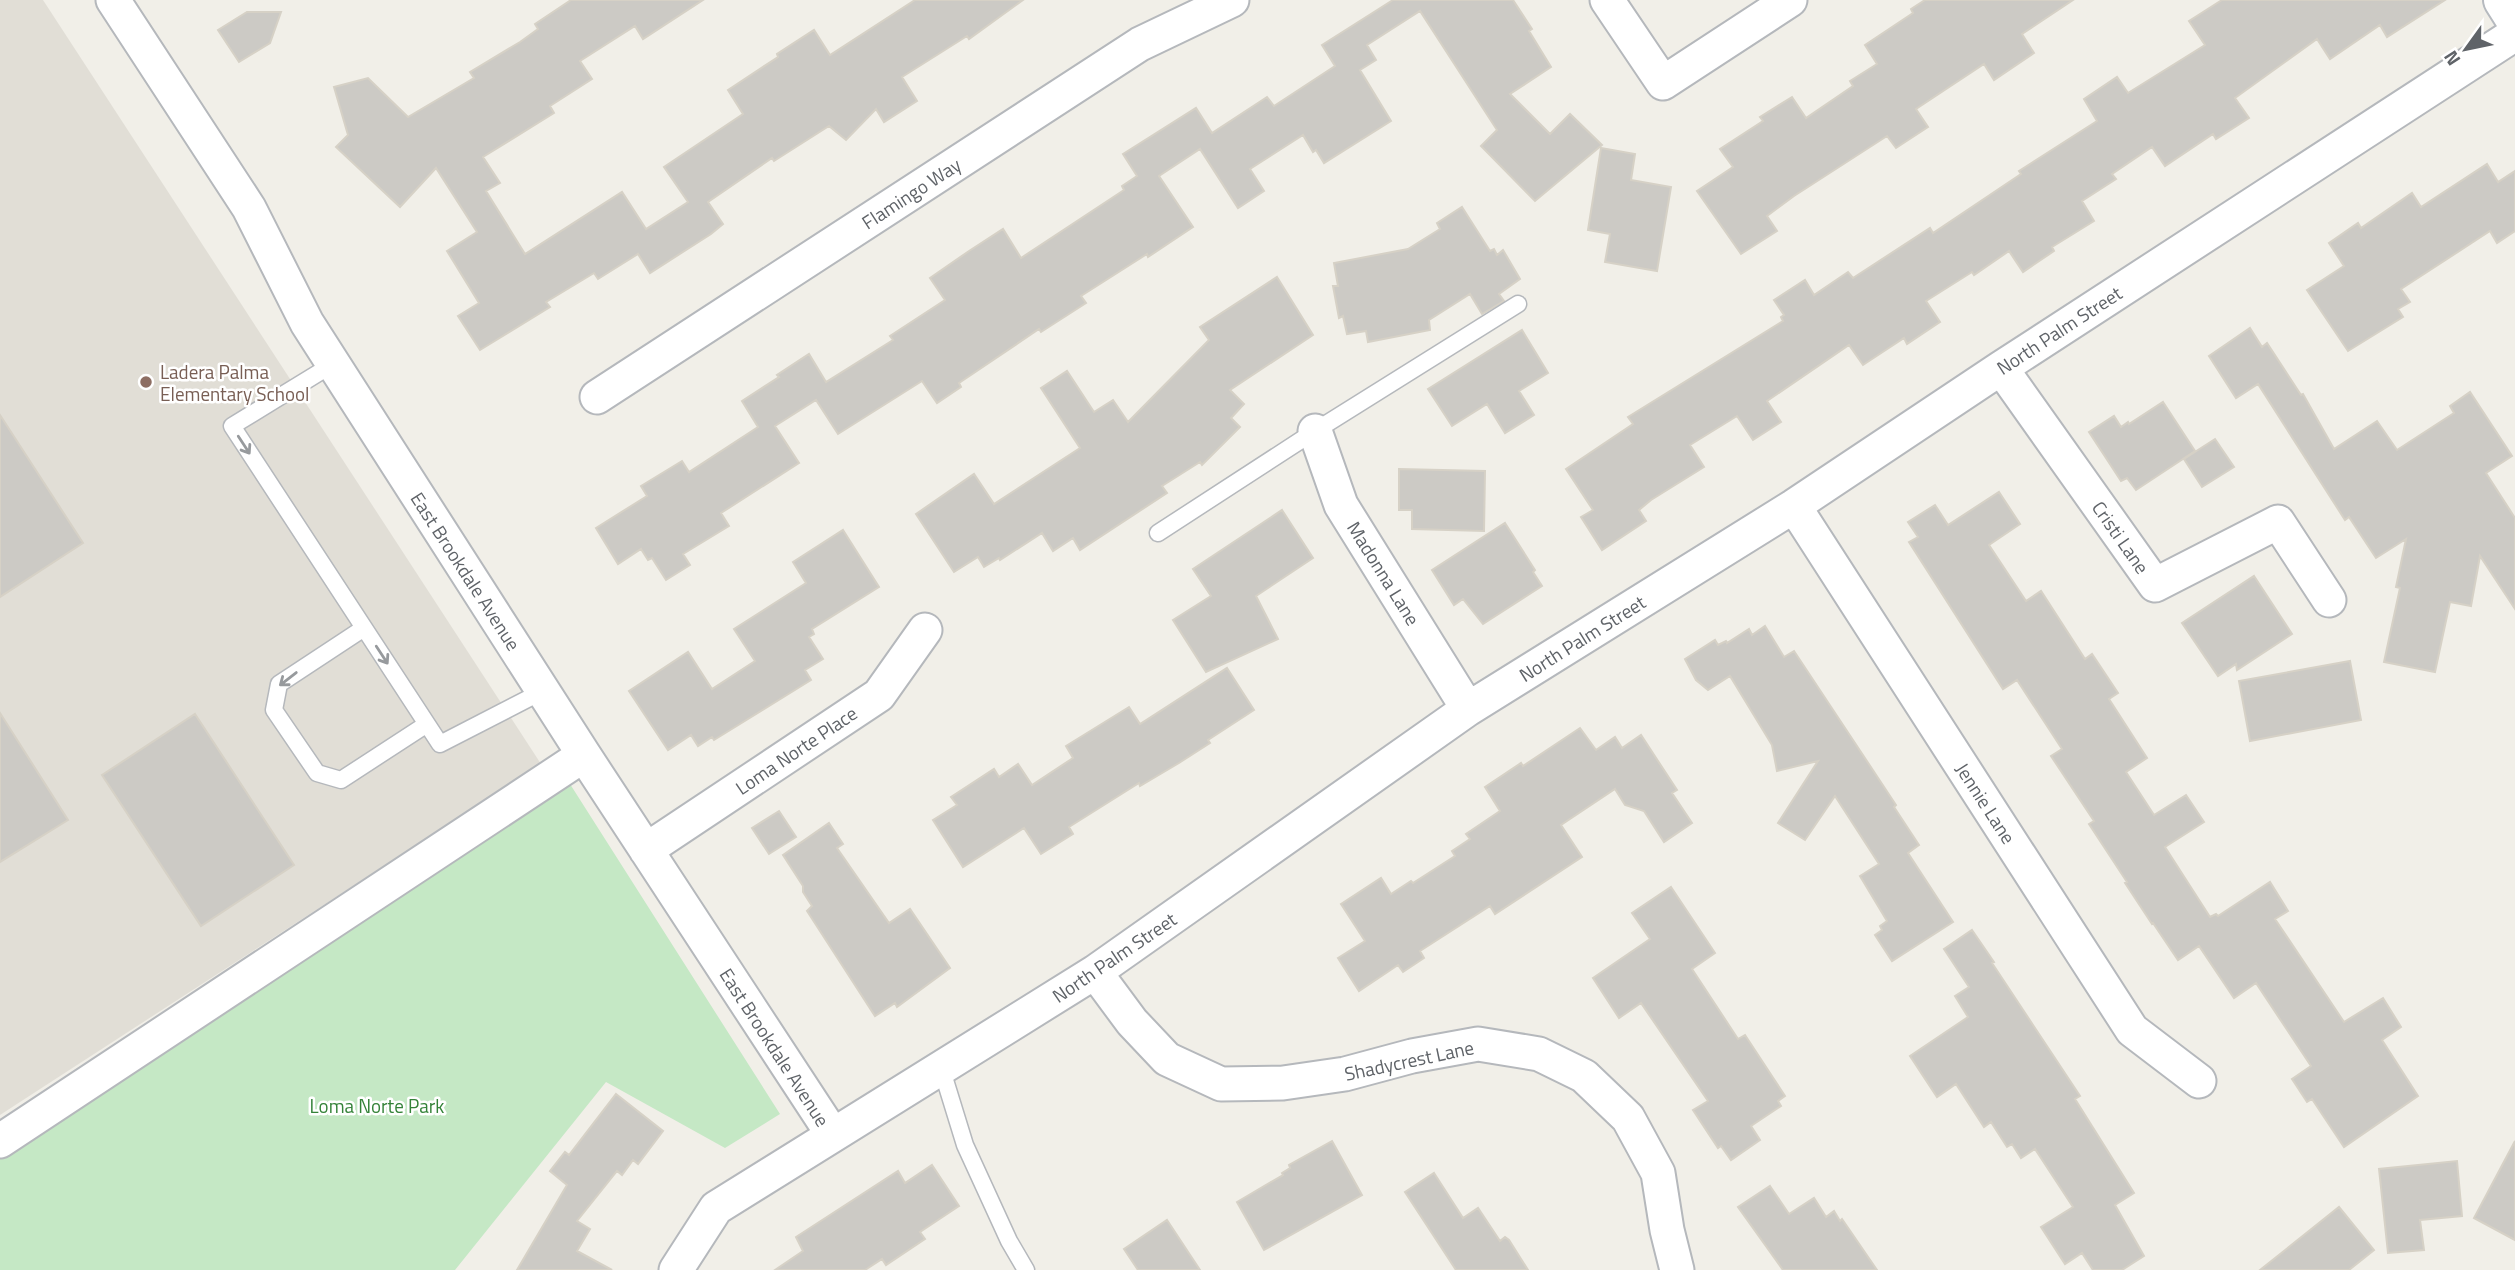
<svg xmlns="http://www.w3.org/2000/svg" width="2515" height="1270" font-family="'Titillium Web',sans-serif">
<rect width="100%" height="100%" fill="#f1efe8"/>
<path fill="#e1ded6" d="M0 0H43L541 764 0 1115Z"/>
<path fill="#c5e8c5" d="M570 784 780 1114 725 1148 606 1082 455 1270H0V1155Z"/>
<path fill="#cccac5" stroke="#d6d1c6" stroke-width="2" d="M571 0H703L643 39 635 26 580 61 592 79 550 106 554 113 483 157 500 183 486 191 525 254 622 192 646 229 688 202 664 167 743 114 728 90 778 57 777 54 814 30 830 55 915 0H1023L969 39 967 36 902 77 917 101 884 122 876 109 846 140 829 126 774 161 772 158 708 202 723 224 711 234 650 273 638 254 598 279 594 273 546 302 550 307 480 350 458 316 479 303 447 251 477 232 436 168 400 207 336 147 348 135 334 87 368 78 408 117 474 78 470 72 520 42 538 29 535 24Z
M1393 0H1513L1532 29 1529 31 1551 67 1510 94 1550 134 1570 114 1602 145 1535 201 1481 146 1497 130 1420 11 1367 45 1376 60 1360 70 1391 121 1324 163 1316 150 1313 152 1303 135 1250 169 1264 191 1238 208 1200 149 1159 176 1193 227 1148 257 1147 254 1081 296 1086 303 1041 332 1039 329 959 383 961 387 937 403 922 381 838 434 816 400 775 426 799 463 721 513 729 526 683 554 690 565 666 580 652 558 648 560 641 549 618 564 596 528 647 496 641 486 682 461 689 472 758 427 742 401 779 377 777 375 809 354 826 382 893 340 890 336 945 300 930 278 969 251 1003 229 1021 258 1124 190 1122 186 1137 176 1123 154 1196 108 1212 133 1267 97 1274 106 1335 66 1322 45Z
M1925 0H2073L2022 34 2034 53 1994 80 1984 64 1916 109 1928 127 1896 148 1887 136 1794 196 1767 216 1777 231 1741 254 1697 191 1733 167 1720 149 1763 121 1760 117 1792 97 1806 118 1853 86 1850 81 1877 64 1865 45 1913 13 1911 9Z
M2222 0H2445L2387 37 2380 25 2330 59 2317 39 2235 98 2249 118 2216 139 2213 134 2165 166 2152 147 2112 174 2116 179 2082 201 2094 221 2052 247 2054 251 2023 272 2009 251 1974 275 1972 272 1926 301 1940 322 1907 344 1904 338 1863 365 1849 345 1767 401 1781 422 1753 440 1737 416 1690 445 1704 467 1651 500 1639 510 1646 521 1602 550 1581 517 1593 510 1566 469 1633 424 1628 417 1783 321 1781 317 1784 315 1774 300 1805 280 1814 295 1848 272 1853 278 1930 228 1933 233 2021 174 2019 171 2097 121 2084 99 2117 77 2128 93 2205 45 2189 21Z
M247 12H281L270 43 239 62 218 30Z
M1601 148 1635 154 1631 180 1671 187 1657 271 1605 262 1610 234 1588 230Z
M2487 164 2498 182 2515 171V231L2497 243 2490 231 2401 289 2410 302 2398 309 2403 317 2348 351 2307 290 2344 266 2329 243 2358 223 2361 228 2412 193 2421 207Z
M1462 207 1490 251 1494 249 1497 255 1503 250 1520 279 1499 294 1504 301 1482 314 1470 294 1429 320 1430 330 1368 342 1366 331 1347 334 1343 316 1339 318 1333 286H1338L1334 263 1408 249 1440 229 1437 223Z
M1277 277 1313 335 1230 390 1244 404 1231 418 1240 427 1202 465 1200 462 1162 486 1167 493 1080 550 1073 538 1053 551 1042 533 1000 560 999 558 984 567 978 557 954 572 916 514 974 474 994 504 1080 448 1041 388 1067 371 1094 412 1113 400 1128 422 1209 340 1200 327Z
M2250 328 2262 347 2267 343 2301 395 2303 394 2334 449 2377 421 2397 450 2454 413 2450 406 2470 392 2512 456 2486 473 2515 518V609L2480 556 2471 606 2450 602 2435 672 2384 662 2400 588 2396 587 2406 539 2376 558 2349 517 2345 520 2258 384 2236 398 2209 356Z
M1522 330 1548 373 1519 391 1534 415 1505 433 1487 404 1452 426 1428 389Z
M2163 402 2195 451 2136 490 2127 478 2121 481 2089 432 2114 416 2121 427 2128 422 2129 424Z
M0 415 83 543 0 597Z
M2215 439 2234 467 2202 487 2184 459Z
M1399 469 1485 471 1484 531 1412 529V510H1399Z
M1999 492 2020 524 1989 545 2026 601 2041 591 2085 659 2092 654 2118 693 2109 699 2147 758 2126 772 2154 815 2186 795 2204 822 2165 847 2210 917 2216 914 2218 916 2270 882 2288 911 2275 919 2344 1022 2383 998 2401 1027 2382 1040 2418 1096 2344 1147 2312 1099 2307 1102 2292 1079 2311 1066 2256 983 2234 998 2199 946 2178 960 2153 923 2152 924 2125 883 2127 882 2089 824 2094 821 2051 756 2062 749 2017 680 2003 689 1909 542 1918 537 1908 522 1935 505 1948 525Z
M1282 510 1313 558 1256 596 1278 639 1206 672 1173 620 1211 596 1193 569Z
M1505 523 1535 570 1533 572 1542 586 1483 624 1463 599 1454 605 1432 570Z
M843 530 879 587 812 629 814 634 809 637 823 659 805 670 811 680 714 740 712 737 698 746 691 735 668 750 629 691 688 652 712 689 755 661 734 629 806 583 793 562Z
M2254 576 2292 634 2237 670 2236 664 2218 676 2182 623Z
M1765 626 1784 657 1794 651 1896 805 1894 807 1919 845 1908 853 1953 922 1892 961 1875 935 1882 930 1880 926 1887 921 1860 876 1879 864 1835 796 1805 840 1778 823 1818 761 1777 771 1772 745 1730 676 1708 690 1696 680 1685 659 1715 640 1718 645 1726 641 1727 643 1749 629 1752 635Z
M2350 661 2361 720 2250 741 2239 681Z
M1227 668 1254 710 1208 740 1210 743 1179 763 1140 786 1139 783 1069 827 1073 834 1041 854 1024 828 963 867 933 820 957 805 951 797 994 769 999 777 1018 764 1032 785 1073 758 1066 746 1129 707 1140 724Z
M0 713 68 820 0 862Z
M195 714 294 865 201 926 102 775Z
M1580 728 1596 750 1615 737 1622 748 1641 735 1677 790 1672 793 1692 823 1664 842 1644 811 1625 805 1615 789 1561 825 1582 857 1495 914 1490 906 1420 951 1424 958 1403 972 1398 965 1359 991 1338 958 1365 941 1341 904 1381 878 1391 894 1411 881 1413 883 1455 856 1452 851 1470 839 1466 834 1500 811 1485 787 1521 763 1523 766Z
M779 811 796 837 769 854 752 828Z
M829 823 843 844 837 848 889 923 910 909 950 968 897 1007 895 1003 875 1016 807 911 812 906 803 892V886L783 855Z
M1671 887 1715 953 1692 969 1738 1039 1745 1035 1785 1096 1778 1101 1781 1106 1751 1126 1760 1140 1731 1160 1721 1146 1718 1148 1693 1110 1708 1101 1641 1003 1619 1018 1593 978 1650 939 1632 913Z
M1972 930 1994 962 1992 963 2080 1096 2075 1099 2134 1193 2115 1205 2144 1256 2122 1270H2093L2082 1253 2065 1264 2041 1227 2073 1207 2035 1149 2021 1158 2012 1144 2007 1147 1991 1122 1984 1127 1956 1084 1937 1097 1910 1056 1968 1017 1955 996 1969 987 1944 949Z
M616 1094 663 1131 638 1164 633 1160 622 1175 617 1171 577 1221 590 1229 577 1251 612 1270H517L567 1185 550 1171 565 1152 569 1155Z
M1332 1141 1362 1195 1264 1250 1237 1202 1283 1175 1282 1173 1290 1168 1289 1165Z
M2515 1141V1240L2474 1218Z
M2457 1161 2462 1216 2420 1220 2424 1250 2388 1253 2379 1169Z
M932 1165 959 1206 920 1232 925 1239 886 1265 882 1259 865 1270H775L803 1251 796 1237 898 1171 905 1183Z
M1434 1173 1463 1218 1478 1208 1500 1241 1505 1237 1509 1240 1528 1270H1456L1405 1192Z
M1770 1186 1789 1214 1814 1198 1826 1217 1834 1211 1840 1221 1842 1219 1877 1270H1783L1738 1207Z
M2339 1207 2374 1250 2349 1270H2260Z
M1167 1220 1200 1270H1138L1124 1249Z"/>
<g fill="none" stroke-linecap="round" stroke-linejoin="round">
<defs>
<path id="lane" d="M333 364 232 426 440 744 543 691
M1158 533 1315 431 1518 304
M364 628 279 684 274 710 317 773 341 780 427 724
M941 1067 965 1145 1009 1241 1026 1270"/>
<path id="street" d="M113 0 249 208 307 323 584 755 833 1135
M1607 0 1663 83 1790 0
M2001 368 2155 585 2278 522 2329 600
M597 397 1140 44 1232 0
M1315 431 1341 505 1468 709
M1794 506 2132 1030 2199 1081
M646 850 879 695 925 630
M1095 972 1132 1022 1167 1059 1221 1084 1283 1083 1345 1074 1412 1056 1478 1044 1539 1054 1584 1076 1628 1118 1658 1173 1667 1230 1677 1270
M0 1141 584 755
M676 1270 716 1208 1095 972 1468 709 1794 506 2001 368 2515 34"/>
<path id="secondary" d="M2503 0 2515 19"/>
</defs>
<use href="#lane" stroke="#b5b8bc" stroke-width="19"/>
<use href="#street" stroke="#b5b8bc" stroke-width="37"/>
<use href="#secondary" stroke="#b6babf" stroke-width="42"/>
<use href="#lane" stroke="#fff" stroke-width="16"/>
<use href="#street" stroke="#fff" stroke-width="33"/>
<use href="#secondary" stroke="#fff" stroke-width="38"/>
</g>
<defs><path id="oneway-shaft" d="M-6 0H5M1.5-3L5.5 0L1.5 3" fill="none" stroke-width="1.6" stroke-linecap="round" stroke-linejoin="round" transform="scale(1.75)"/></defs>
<g stroke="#979a9d">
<use href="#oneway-shaft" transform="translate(244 445) rotate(57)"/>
<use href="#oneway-shaft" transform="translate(382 655) rotate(57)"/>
<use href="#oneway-shaft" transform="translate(288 679) rotate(142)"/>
</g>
<circle fill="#8d6e63" stroke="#fff" stroke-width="2.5" cx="146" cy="382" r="7"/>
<g text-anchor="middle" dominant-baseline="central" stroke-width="5" stroke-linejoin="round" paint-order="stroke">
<g font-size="19" fill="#5f6368" stroke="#fff">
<text transform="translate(911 193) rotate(-33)">Flamingo Way</text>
<text transform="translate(2059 330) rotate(-33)">North Palm Street</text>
<text transform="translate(2121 537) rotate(55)">Cristi Lane</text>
<text transform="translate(466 571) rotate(57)">East Brookdale Avenue</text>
<text transform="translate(1384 573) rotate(58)">Madonna Lane</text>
<text transform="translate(1582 638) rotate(-32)">North Palm Street</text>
<text transform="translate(796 750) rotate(-34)">Loma Norte Place</text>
<text transform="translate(1986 803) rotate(57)">Jennie Lane</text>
<text transform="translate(1114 957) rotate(-34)">North Palm Street</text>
<text transform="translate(775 1047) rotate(57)">East Brookdale Avenue</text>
<text transform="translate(1409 1060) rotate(-12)">Shadycrest Lane</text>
</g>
<g font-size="19" fill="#785e54" stroke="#fff" text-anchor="start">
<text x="160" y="371">Ladera Palma<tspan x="160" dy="22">Elementary School</tspan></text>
</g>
<g font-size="19" fill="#348238" stroke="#fff">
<text x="377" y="1105">Loma Norte Park</text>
</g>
</g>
<g transform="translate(2466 49) rotate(237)" stroke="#ffffff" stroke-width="5" paint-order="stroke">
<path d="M0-5L12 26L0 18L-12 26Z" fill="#5f6368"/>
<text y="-10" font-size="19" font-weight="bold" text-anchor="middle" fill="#5f6368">N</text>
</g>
</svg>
